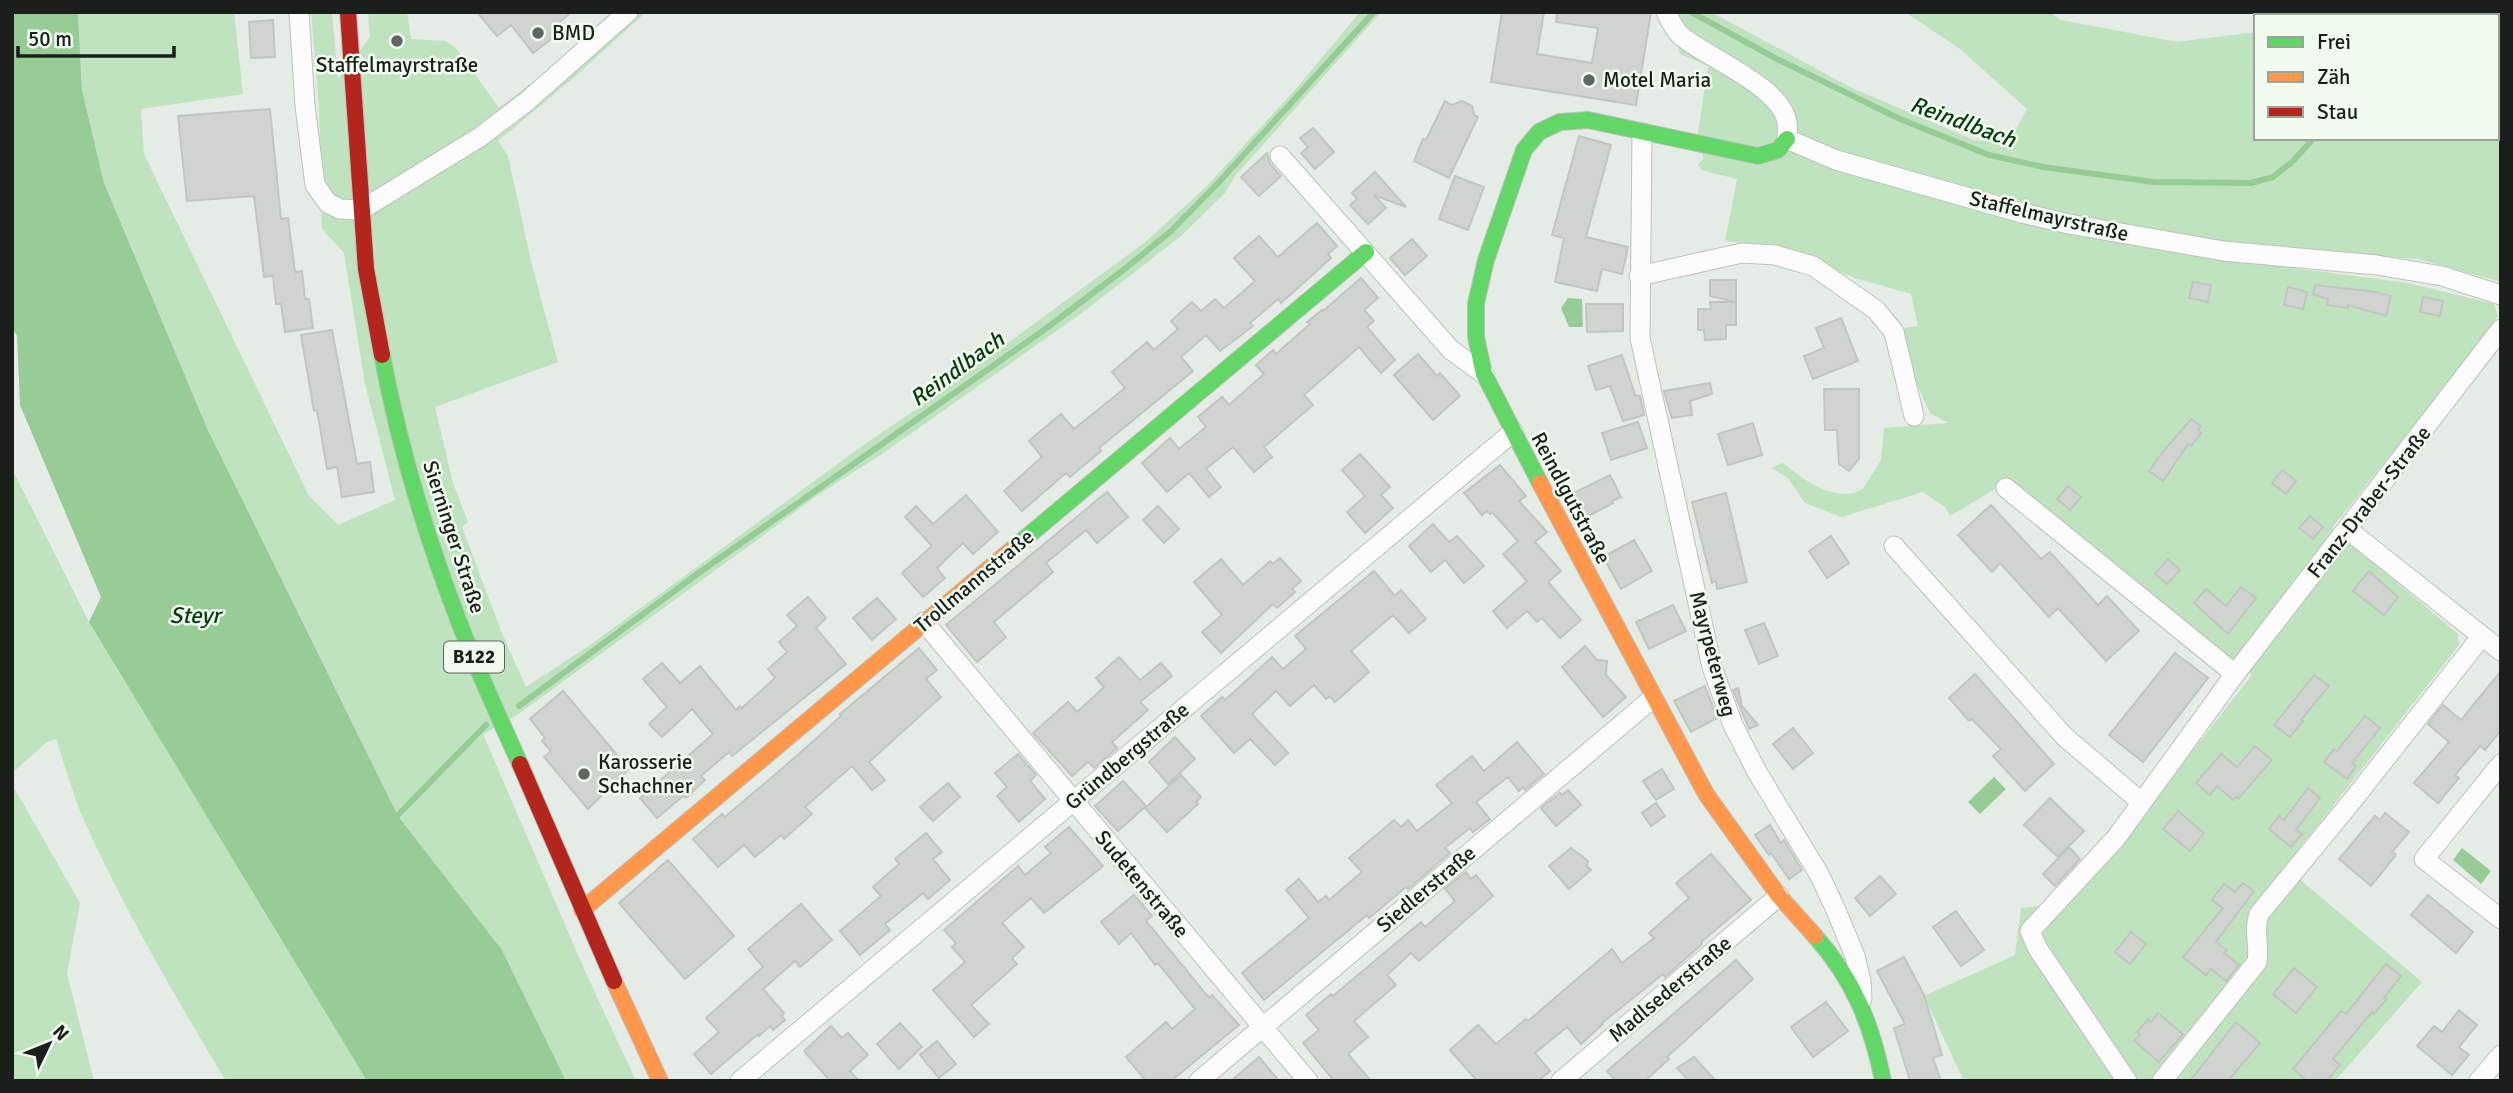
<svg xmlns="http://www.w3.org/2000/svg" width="2513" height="1093" font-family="Signika,sans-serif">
<rect width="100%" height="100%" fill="#e5ebe5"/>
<path fill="#bfe3be" d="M75 12H234L243 94 141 109 144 154 309 496 338 525 395 500 365 384 344 253 322 229 319 105 311 12H332L338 79 370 37 368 12H407L411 39 445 41 456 48 499 108 559 62 611 12H646L578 74 498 141 508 156 531 261 558 362 435 407 453 483 468 522 462 527 501 631 526 687 593 643 862 446 937 395 1144 243 1205 188 1295 90 1360 12H1381L1235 176 1225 193 1181 236 1082 313 879 456 821 493 517 715 483 734 584 969 636 1081H566L502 950 398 816 207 428 104 183 82 90 78 15Z
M1666 12H1711L1852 88 1974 140 2008 144 2027 109 1960 49 1905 12H2049L2061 20 2177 42 2256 32V138H2497V16H2287L2293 12H2501V282L2418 259 2287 252 2123 228 2155 250 2408 283 2494 304 2498 316 2453 376 2332 528 2458 634 2459 645 2285 867 2422 982 2335 1081H1964L1924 996 2015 955 2021 908 2043 906 2110 851 2173 776 2252 675 2007 482 1950 516 1945 507 1923 492 1842 517 1805 503 1788 478 1771 468 1783 463C1800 477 1824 495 1847 494 1852 494 1859 491 1863 489L1881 460 1884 428 1948 423 1930 413 1917 384 1903 328 1918 326 1911 294 1855 278 1779 246 1725 241 1737 179 1701 170 1698 164 1704 159 1697 139 1708 66 1680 54Z
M12 469 89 622 367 1081H226C174 995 123 907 82 816 72 792 65 765 56 739L47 742 12 773Z
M12 784 80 903 67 974 94 1081H12Z"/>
<path fill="#97cc97" d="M12 12H75L78 15 82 90 104 183 207 428 398 816 502 950 566 1081H367L89 622 101 597 20 405 17 336 12 327Z
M1568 298 1582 299 1583 327H1569L1561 308Z
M1994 777 2006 789 1980 814 1968 802Z
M2462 848 2491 871 2481 884 2453 860Z"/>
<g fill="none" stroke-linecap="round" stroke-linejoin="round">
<path stroke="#97cc97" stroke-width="6" d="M1691 12 1779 60 1900 119 1989 155 2043 167 2154 182 2251 183 2273 177 2292 162 2314 138
M2497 65 2501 60
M519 706 700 572 1044 330 1126 268 1171 231 1219 182 1374 12
M392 821 486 725"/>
</g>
<path fill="#d0d4cf" stroke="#c2c6c1" stroke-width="2" d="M477 12H571L559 23 564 29 533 53 511 25 497 36Z
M1502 12H1544L1537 54 1592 63 1598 28 1556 22 1557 12H1651L1636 105 1491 82Z
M273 20 275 57 251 58 249 22Z
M1445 101 1452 105 1462 101 1472 106 1474 115 1478 117 1449 178 1414 161 1423 139 1426 140Z
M270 109 281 219 288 218 295 272 302 271 305 299H309L313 328 285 332 281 304H276L273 276 264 277 254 196 187 201 178 116Z
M1313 128 1334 152 1315 169 1301 153 1308 147 1300 138Z
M1579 136 1611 145 1586 237 1628 247 1622 274 1602 269 1597 291 1555 282 1564 238 1552 235Z
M1267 153 1270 164 1281 176 1259 196 1241 177Z
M1375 172 1406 207 1374 195 1386 208 1368 224 1350 205 1357 199 1352 193Z
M1455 176 1484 187 1468 230 1439 219Z
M1317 223 1337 246 1328 254 1331 258 1281 303 1278 299 1250 323 1253 326 1220 351 1206 335 1181 357 1193 371 1099 448 1101 451 1070 477 1066 473 1022 511 1004 491 1042 457 1029 441 1061 414 1074 429 1125 388 1112 372 1147 342 1154 350 1178 329 1171 321 1192 302 1201 311 1215 299 1224 308 1255 281 1234 258 1259 236 1278 257Z
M1412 239 1427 256 1405 275 1390 258Z
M1361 278 1378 298 1364 310 1374 321 1367 327 1395 360 1381 373 1359 347 1304 395 1313 405 1264 447 1272 457 1254 472 1233 447 1206 469 1221 487 1209 497 1189 473 1167 492 1142 463 1170 438 1179 449 1206 427 1198 417 1222 397 1229 405 1264 374 1256 365 1273 350 1276 354 1310 324 1307 322 1322 310 1323 311Z
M1710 280H1736V325H1726V339L1705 340 1704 330H1698V309H1711L1710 302H1735L1710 296Z
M2193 282 2211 285 2208 302 2189 298Z
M2315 285 2376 292 2391 296 2386 316 2348 305V308L2327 305 2328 299 2313 294Z
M2288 287 2307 292 2303 309 2284 305Z
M2423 297 2443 301 2440 316 2420 312Z
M1586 304H1623V331L1587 332Z
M1841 318 1858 361 1813 379 1804 356 1824 348 1816 328Z
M332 330 357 464 370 462 374 492 342 497 337 467 327 469 317 410 314 411 301 335Z
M1418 354 1437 376 1440 373 1460 396 1433 420 1394 375Z
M1622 355 1635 395 1640 396 1644 415 1623 421 1610 386 1596 390 1588 366Z
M1710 383 1712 394 1690 401 1692 415 1672 418 1664 391Z
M1824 389H1859V459L1849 471 1839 464 1837 430H1825Z
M2191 419 2201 426 2198 430 2201 433 2191 446 2188 444 2163 481 2149 471 2162 453Z
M1638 422 1647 448 1611 460 1602 433Z
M1753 423 1762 455 1728 465 1718 434Z
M1360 454 1390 487 1381 495 1393 508 1365 533 1347 512 1365 496 1342 470Z
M1500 465 1526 496 1519 501 1547 532 1535 542 1561 571 1548 582 1581 620 1560 638 1542 618 1537 622 1527 611 1507 628 1493 611 1527 581 1503 554 1518 541 1492 512 1490 514 1487 511 1482 515 1464 493Z
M2282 470 2296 481 2286 494 2272 483Z
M1610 475 1621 497 1612 501 1613 503 1583 519 1570 495Z
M2068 486 2081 497 2070 510 2057 499Z
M1107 492 1128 517 1097 543 1086 530 1046 563 1053 572 994 622 1006 637 977 662 946 625Z
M1726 493 1747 582 1717 589 1716 581 1712 583 1692 502Z
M966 495 998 532 973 554 963 543 937 568 945 578 923 597 902 573 932 546 905 517 916 506 933 524Z
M1991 505 2041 559 2050 552 2098 605 2107 596 2139 631 2106 661 2058 608 2049 617 2000 563 1992 572 1958 535Z
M1158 506 1179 529 1164 543 1143 520Z
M2310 516 2323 527 2313 539 2299 528Z
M1433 524 1449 542 1457 536 1484 566 1464 583 1445 560 1431 572 1409 546Z
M1831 536 1849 563 1827 578 1809 551Z
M1634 540 1652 571 1621 589 1603 557Z
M1280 558 1301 581 1292 589 1295 592 1277 608 1273 604 1221 653 1202 632 1222 615 1194 582 1221 559 1243 585 1270 561 1273 564Z
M2168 559 2180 570 2167 584 2155 574Z
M1374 571 1395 596 1401 590 1426 619 1409 633 1393 615 1351 651 1369 672 1335 702 1330 696 1326 699 1314 685 1290 706 1276 691 1252 714 1288 753 1275 765 1250 739 1234 753 1201 716 1222 697 1225 700 1272 657 1283 669 1306 649 1295 636Z
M2369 571 2398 597 2384 615 2353 591Z
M2241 587 2256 598 2228 634 2194 603 2206 589 2226 606Z
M808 597 826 618 816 628 846 664 732 756 729 752 701 776 705 780 686 798 683 796 657 818 640 798 713 734 692 709 662 737 649 724 667 707 643 679 662 663 680 683 700 666 736 710 740 706 742 708 775 678 768 669 787 652 779 642 797 626 787 615Z
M877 598 896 619 872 640 853 618Z
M1673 605 1686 631 1649 649 1636 622Z
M1764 623 1778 656 1759 664 1745 630Z
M1585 646 1597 660 1607 661 1606 675 1626 697 1603 717 1562 667Z
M919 648 937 670 926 679 941 697 869 762 885 780 872 790 852 766 805 807 812 814 784 839 781 835 755 857 744 845 718 867 693 839 722 814 725 817 799 754 841 716 840 714Z
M2175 653 2208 678 2143 762 2109 735Z
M1119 657 1140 680 1161 663 1172 676 1140 702 1148 710 1112 742 1117 748 1094 768 1088 762 1072 776 1033 733 1068 702 1077 712 1104 687 1096 678Z
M2501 671V730L2485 750 2480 746 2455 775 2459 778 2438 803 2414 783 2449 742 2428 724 2443 705 2461 720Z
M1975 674 2054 764 2025 791 1993 756 2001 749 1972 719 1969 721 1949 698Z
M2314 675 2329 686 2301 720 2303 721 2290 737 2274 725Z
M1705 686 1717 718 1691 732 1674 701Z
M1738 688 1742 706 1758 725 1749 729 1733 690Z
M563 691 629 769 588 809 544 757 551 751 542 741 545 738 530 719Z
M2365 716 2380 728 2352 763 2356 766 2347 779 2324 762 2334 749 2337 751Z
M1793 728 1813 753 1793 769 1773 744Z
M1175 737 1195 759 1168 784 1149 762Z
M1517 742 1544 774 1525 790 1523 787 1519 791 1508 777 1476 802 1490 819 1473 832 1470 828 1445 848 1450 853 1408 889 1406 887 1369 918 1367 915 1264 1000 1242 973 1309 918 1286 890 1299 879 1318 902 1326 896 1329 900 1362 872 1349 858 1394 820 1401 827 1408 820 1417 831 1452 803 1436 785 1472 756 1484 771Z
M2255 746 2272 760 2238 799 2236 797 2233 800 2217 786 2210 795 2196 783 2221 754 2237 767Z
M1018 754 1036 775 1030 781 1045 799 1019 822 997 796 1007 787 995 773Z
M1662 769 1674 789 1656 800 1643 781Z
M1181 775 1201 797 1196 802 1198 804 1167 832 1145 808Z
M1123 781 1146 806 1118 831 1095 806Z
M948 783 960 797 933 821 920 807Z
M2308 788 2320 798 2296 830 2302 834 2291 847 2269 829 2279 816 2284 820Z
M1568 790 1581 805 1556 826 1541 808 1560 793 1562 795Z
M2050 798 2084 831 2058 857 2024 825Z
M1656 803 1665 816 1651 826 1642 813Z
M2178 811 2204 833 2190 851 2163 829Z
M2385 813 2409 832 2392 852 2396 855 2371 886 2339 859 2375 816 2380 820Z
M1770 825 1781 843 1784 840 1802 870 1789 879 1771 853 1769 855 1755 835Z
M1069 827 1103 866 1044 913 1031 898 1002 923 1024 947 1012 958 1017 964 971 1005 989 1024 974 1037 933 990 965 962 952 947 956 943 944 930 1018 866 1025 875 1051 853 1045 847Z
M926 833 942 852 933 859 950 880 928 899 923 893 885 924 890 930 860 955 840 931 881 896 873 887 899 864 895 859Z
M2069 847 2080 859 2055 886 2043 874Z
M1571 848 1588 861 1587 866 1591 870 1569 889 1549 866Z
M1711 854 1751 900 1701 942 1702 944 1665 977 1663 974 1602 1023 1603 1024 1581 1044 1567 1027 1535 1053 1550 1071 1538 1081H1477L1450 1050 1478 1025 1496 1044 1526 1019 1528 1021 1612 949 1622 963 1654 938 1649 933 1689 898 1676 883Z
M668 860 734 936 685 979 619 903Z
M1466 872 1471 879 1476 875 1493 896 1419 961 1411 953 1387 975 1396 985 1354 1021 1368 1037 1348 1054 1371 1081H1334L1303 1043 1319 1030 1306 1015 1331 994 1333 996 1421 922 1425 927 1455 901 1445 889Z
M1880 876 1896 894 1870 916 1855 898Z
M2243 883 2254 891 2216 942 2227 950 2224 953 2239 965 2226 981 2211 969 2206 975 2183 957 2223 908 2212 900 2224 884 2235 892Z
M1134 895 1152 916 1146 921 1209 998 1212 995 1239 1025 1171 1081H1146L1126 1057 1166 1022 1172 1029 1195 1009 1158 963 1155 965 1131 933 1119 944 1101 922Z
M2428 895 2473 932 2456 953 2411 915Z
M801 904 832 940 800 967 795 961 763 989 784 1013 782 1016 785 1020 773 1030 770 1026 759 1036 758 1034 711 1074 694 1054 719 1032 706 1018 763 967 748 949Z
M1956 911 1984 950 1961 966 1933 927Z
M2131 932 2146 944 2130 964 2115 952Z
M1904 957 1924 995 1942 1055 1933 1058 1941 1081H1910L1894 1028 1905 1024 1877 971Z
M1736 960 1753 979 1667 1057 1669 1059 1645 1081H1616L1607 1071Z
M2386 964 2401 976 2384 998 2386 999 2374 1014 2372 1012 2333 1059 2340 1065 2327 1081H2307L2293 1069 2341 1011 2346 1014Z
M2294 968 2317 987 2296 1013 2273 994Z
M1826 1002 1848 1031 1813 1057 1791 1027Z
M2459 1010 2477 1025 2459 1047 2469 1055 2452 1075 2417 1046 2434 1026 2442 1032Z
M2158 1013 2183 1034 2159 1062 2134 1041 2140 1034 2137 1032 2148 1019 2151 1022Z
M2236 1022 2260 1043 2228 1081H2190Z
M900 1023 922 1047 899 1069 877 1044Z
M831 1026 842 1038 848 1033 868 1055 850 1071 859 1081H830L804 1051Z
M937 1041 956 1064 939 1078 920 1055Z
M1259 1057 1279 1081H1231Z
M1694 1057 1716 1081H1689L1677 1068Z"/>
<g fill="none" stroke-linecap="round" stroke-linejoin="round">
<defs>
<path id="street" d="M299 12 305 106 315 185 328 203 340 209 361 210 480 137 526 102 628 12
M1666 12C1670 20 1674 29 1680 35 1707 58 1783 87 1787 123 1788 128 1787 134 1787 139L1836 160 2022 213 2069 224 2224 251 2377 265 2442 276 2501 295
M1642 133 1640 338 1712 667 1733 725 1757 772 1819 874 1835 908 1855 956 1861 981 1862 999
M1280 156 1451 350 1484 374
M1639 276 1742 253 1775 255 1813 266 1876 310 1894 332 1914 416
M2006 488 2235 674
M1894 546 2065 737 2141 802
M924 622 1308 1081
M2482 636 2501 651
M2501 764 2424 859 2501 919
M740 1081 1513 432
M1199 1081 1653 698
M1561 1081 1779 896
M2127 1081 2038 949 2030 931 2116 838 2235 674 2501 329
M2162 1081 2257 962C2260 946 2253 930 2259 914L2352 801 2482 636 2347 529
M2479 1081 2501 1055"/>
<path id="fast" d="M382 355C399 446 426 536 459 622 477 670 499 717 520 764
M1540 483 1484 374 1476 337V303L1486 260 1524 150 1539 132 1560 122 1588 120 1758 156 1778 150 1787 139
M1016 546 1366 252
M1815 936C1854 980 1872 1025 1883 1081"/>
<path id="slow" d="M1540 483 1706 794 1779 896 1815 936
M582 910 1016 546
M614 981 660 1081"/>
<path id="jam" d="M348 12 366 269 382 355
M520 764 614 981"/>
</defs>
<use href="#street" stroke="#bec2bd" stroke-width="21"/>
<use href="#fast" stroke="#bec2bd" stroke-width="18"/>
<use href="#slow" stroke="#bec2bd" stroke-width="18"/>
<use href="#jam" stroke="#bec2bd" stroke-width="18"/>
<use href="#street" stroke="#fbfcfb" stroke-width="19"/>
<use href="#fast" stroke="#63d668" stroke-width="16"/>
<use href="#slow" stroke="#ff974d" stroke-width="16"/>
<use href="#jam" stroke="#b3261e" stroke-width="16"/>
</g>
<g fill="#626662" stroke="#f1fbf0" stroke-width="2.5">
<circle cx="538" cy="33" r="7"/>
<circle cx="397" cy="41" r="7"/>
<circle cx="1589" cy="80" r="7"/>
<circle cx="584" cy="774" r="7"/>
</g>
<g text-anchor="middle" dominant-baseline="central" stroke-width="5" stroke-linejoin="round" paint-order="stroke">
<rect fill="#f1fbf0" stroke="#5b615b" stroke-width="2" x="444" y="641.5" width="60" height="31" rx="5"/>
<g font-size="19" font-weight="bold" fill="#1b1f1b">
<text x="474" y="657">B122</text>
</g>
<g font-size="21" fill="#1b1f1b" stroke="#f1fbf0" text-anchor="start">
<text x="552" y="33">BMD</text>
<text x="397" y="65" text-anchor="middle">Staffelmayrstraße</text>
<text x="1603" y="80">Motel Maria</text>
<text x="598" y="762">Karosserie<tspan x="598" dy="24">Schachner</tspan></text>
</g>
<g font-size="21" fill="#1b1f1b" stroke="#f1fbf0">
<text transform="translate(2049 216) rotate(13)">Staffelmayrstraße</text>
<text transform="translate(1571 498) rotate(62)">Reindlgutstraße</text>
<text transform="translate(2369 502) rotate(-52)">Franz-Draber-Straße</text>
<text transform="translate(454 537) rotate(72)">Sierninger Straße</text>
<text transform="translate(974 581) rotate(-40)">Trollmannstraße</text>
<text transform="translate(1713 654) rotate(75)">Mayrpeterweg</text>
<text transform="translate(1127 756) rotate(-40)">Gründbergstraße</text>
<text transform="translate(1142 884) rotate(50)">Sudetenstraße</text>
<text transform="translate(1426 889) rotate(-40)">Siedlerstraße</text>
<text transform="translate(1670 989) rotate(-40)">Madlsederstraße</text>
</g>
<g font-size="23" font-style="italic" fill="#073c0b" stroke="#f1fbf0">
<text transform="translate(1963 122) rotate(20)">Reindlbach</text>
<text transform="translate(957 369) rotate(-36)">Reindlbach</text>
<text x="195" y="615">Steyr</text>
</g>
</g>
<rect width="2513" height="1093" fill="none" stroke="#1b1f1b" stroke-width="28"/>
<rect x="2254" y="14" width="245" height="126" fill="#f1fbf0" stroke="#9ba39b" stroke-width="2"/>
<rect x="2268" y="37" width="35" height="10" fill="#63d668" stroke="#9ba39b" stroke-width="2"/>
<text x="2317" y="49" font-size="21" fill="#1b1f1b">Frei</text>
<rect x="2268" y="72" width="35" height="10" fill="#ff974d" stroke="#9ba39b" stroke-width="2"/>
<text x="2317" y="84" font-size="21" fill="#1b1f1b">Zäh</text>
<rect x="2268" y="107" width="35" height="10" fill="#b3261e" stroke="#9ba39b" stroke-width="2"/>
<text x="2317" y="119" font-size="21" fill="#1b1f1b">Stau</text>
<g transform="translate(49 1044) rotate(47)" stroke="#f1fbf0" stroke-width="5" paint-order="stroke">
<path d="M0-5L12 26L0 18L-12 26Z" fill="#1b1f1b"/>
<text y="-10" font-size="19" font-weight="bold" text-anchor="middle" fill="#1b1f1b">N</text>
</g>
<path d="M18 46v10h156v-10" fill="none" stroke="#1b1f1b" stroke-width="3.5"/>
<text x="28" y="46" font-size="21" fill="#1b1f1b" stroke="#f1fbf0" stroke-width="5" paint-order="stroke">50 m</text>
</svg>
